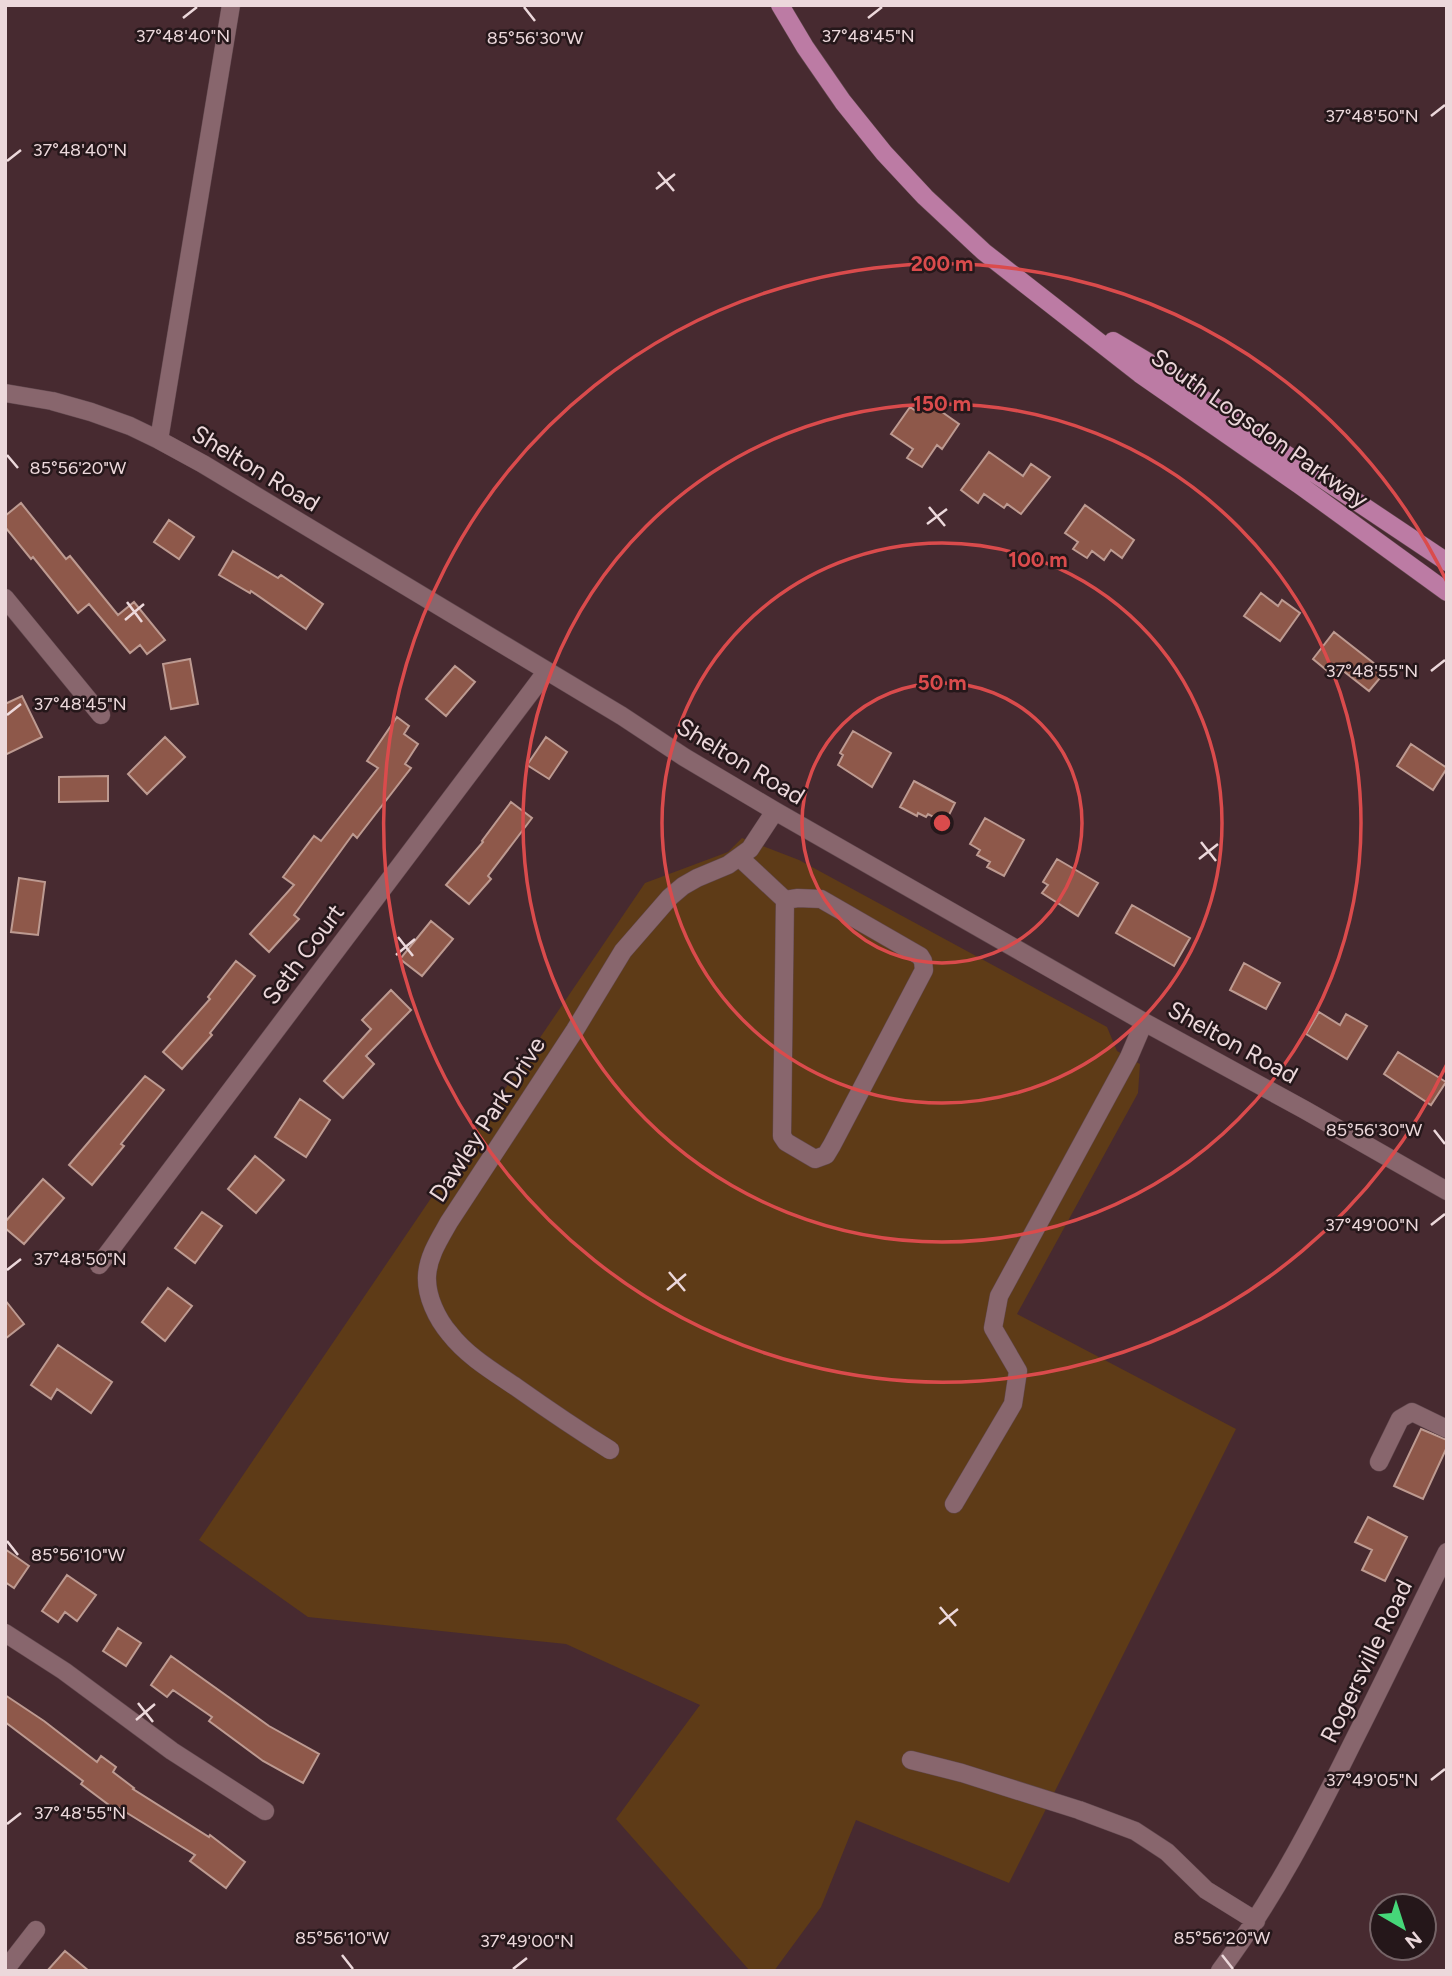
<svg xmlns="http://www.w3.org/2000/svg" width="1452" height="1976" font-family="Figtree,sans-serif">
<rect width="100%" height="100%" fill="#472a30"/>
<path fill="#5e3b17" d="M742 838 799 860 1107 1027 1117 1051 1140 1064 1138 1093 1017 1314 1236 1429 1009 1883 856 1820 821 1907 774 1971H750L616 1819 700 1705 566 1644 308 1617 199 1540 645 883 728 852Z"/>
<path fill="#8e584a" stroke="#bd9a91" stroke-width="2" d="M927 395 940 404 938 407 944 411 942 412 959 424 942 449 937 445 922 467 907 458 913 449 891 434 910 407 916 411Z
M989 452 1023 476 1031 464 1050 477 1021 514 1007 504 1004 508 984 494 978 503 961 490Z
M21 503 66 559 70 556 118 615 134 602 165 640 147 654 140 645 130 653 89 604 78 613 33 557 31 559 5 527V516Z
M1085 505 1134 540 1122 558 1111 550 1104 560 1092 551 1087 558 1073 549 1078 542 1065 533Z
M169 520 194 537 179 559 154 542Z
M233 551 278 578 281 575 323 604 306 629 251 591 250 593 219 575Z
M1261 593 1278 606 1282 600 1300 613 1280 641 1244 616Z
M1334 632 1385 672 1369 691 1342 670 1336 678 1313 659Z
M190 659 198 704 171 709 163 664Z
M455 666 475 682 446 716 426 699Z
M22 696 42 737 5 755V704Z
M397 717 409 726 404 734 418 744 405 764 411 768 357 838 353 834 294 915 299 919 269 952 250 934 294 885 283 877 314 836 321 841 378 768 367 761Z
M853 731 891 753 872 787 838 765 843 755 840 753Z
M165 737 185 757 147 794 128 774Z
M546 737 567 752 549 779 527 765Z
M1411 744 1447 768 1433 790 1397 766Z
M108 776V801L59 802V777Z
M914 781 955 803 945 823 928 814 926 817 918 813 917 816 900 807Z
M511 802 532 818 488 876 491 879 469 904 446 885 483 842 482 841Z
M985 818 1024 840 1004 876 987 867 990 862 977 855 980 850 970 844Z
M1057 859 1098 883 1078 916 1042 893 1048 885 1043 882Z
M19 878 45 882 38 935 11 932Z
M1132 905 1190 938 1174 966 1116 933Z
M431 921 453 939 422 976 400 959Z
M236 961 255 976 210 1033 212 1035 182 1069 163 1052 210 999 208 997Z
M1244 963 1280 983 1266 1009 1230 990Z
M391 990 411 1010 366 1056 374 1064 343 1098 324 1081 371 1029 362 1020Z
M1319 1012 1340 1025 1346 1014 1367 1026 1347 1059 1306 1034Z
M1398 1052 1446 1082 1431 1105 1384 1074Z
M145 1076 164 1090 121 1144 124 1146 92 1185 69 1165Z
M300 1099 330 1120 306 1157 275 1137Z
M255 1156 284 1180 256 1213 228 1189Z
M43 1179 64 1198 24 1244 5 1228V1222Z
M202 1212 222 1226 195 1263 175 1248Z
M168 1288 192 1306 165 1341 142 1322Z
M5 1300 24 1324 5 1339Z
M58 1345 112 1382 91 1413 57 1389 51 1399 31 1385Z
M1421 1429 1447 1440V1447L1423 1499 1394 1486Z
M1368 1517 1407 1537 1385 1581 1362 1570 1372 1550 1355 1542Z
M5 1549 29 1566 14 1588 5 1582Z
M67 1575 96 1595 77 1621 65 1612 58 1622 42 1611Z
M118 1628 141 1643 126 1666 103 1651Z
M171 1656 269 1726 319 1754 303 1783 263 1761 209 1721 212 1717 173 1690 167 1697 151 1685Z
M5 1695 44 1721 97 1762 101 1756 116 1767 113 1772 134 1788 133 1789 209 1837 210 1835 245 1862 226 1888 190 1861 195 1855 119 1808 117 1811 81 1784 83 1781 5 1722Z
M65 1951 89 1971H47Z"/>
<g fill="none" stroke-linecap="round" stroke-linejoin="round">
<defs>
<path id="minor" d="M5 393 52 401 91 412 130 426 159 440 203 464 622 716 684 757 775 811 1144 1022 1305 1110 1447 1191
M159 440 231 5
M5 598 101 715
M740 858 785 900 798 898 821 899 920 956 923 961 924 970 832 1145 826 1155 815 1159 786 1142 782 1136 785 900
M99 1265 546 672
M610 1450C578 1430 547 1409 516 1387 494 1372 467 1356 450 1334 437 1319 426 1296 427 1276 428 1256 440 1238 449 1222L575 1030 623 951 670 897 683 886 697 878 728 865 750 849 775 811
M1379 1462 1400 1419 1412 1412 1447 1429
M954 1504 1013 1404 1018 1371 993 1328 999 1296 1129 1057 1144 1022
M5 1633 64 1671 172 1751 265 1811
M911 1760 962 1773 1079 1810 1135 1831 1167 1852 1206 1890 1256 1921
M5 1970 36 1930
M1220 1971C1273 1900 1313 1823 1352 1744 1384 1681 1415 1616 1447 1552"/>
<path id="major" d="M780 5 805 47 843 102 884 153 925 197 984 252 1140 374 1301 486 1447 592
M1113 341 1148 362 1447 562"/>
</defs>
<use href="#minor" stroke="#62494f" stroke-width="19"/>
<use href="#major" stroke="#62494f" stroke-width="19"/>
<use href="#minor" stroke="#88666d" stroke-width="18"/>
<use href="#major" stroke="#bc7ba4" stroke-width="18"/>
</g>
<path fill="none" stroke="#ecd8db" stroke-width="2.5" d="M524 7 535 21M183 18 197 7M868 18 882 7M1431 116 1445 105M7 161 21 150M658 172 674 191M656 189 675 174M7 455 18 468M929 507 945 526M927 524 947 509M127 602 142 622M125 620 144 604M1431 671 1445 660M7 715 21 704M1201 842 1216 861M1199 859 1218 844M398 937 413 956M396 955 415 939M1434 1130 1445 1144M1431 1225 1445 1214M7 1270 21 1259M669 1272 685 1291M667 1290 686 1274M7 1541 18 1555M940 1607 956 1626M939 1624 958 1609M138 1703 153 1722M136 1720 155 1704M1431 1780 1445 1769M7 1824 21 1813M342 1955 353 1969M1222 1955 1233 1969M513 1969 527 1958"/>
<g fill="none" stroke="#da4b4c" stroke-width="3.5">
<circle cx="942" cy="823" r="140"/>
<circle cx="942" cy="823" r="280"/>
<circle cx="942" cy="823" r="419"/>
<path d="M1447 1064A559 559 0 1 1 1447 582"/>
</g>
<g text-anchor="middle" dominant-baseline="central" stroke-width="5" stroke-linejoin="round" paint-order="stroke">
<g font-size="24" fill="#ecd8db" stroke="#25171a">
<text transform="translate(1260 428) rotate(35)">South Logsdon Parkway</text>
<text transform="translate(256 468) rotate(31)">Shelton Road</text>
<text transform="translate(741 761) rotate(31)">Shelton Road</text>
<text transform="translate(303 954) rotate(-53)">Seth Court</text>
<text transform="translate(1233 1042) rotate(29)">Shelton Road</text>
<text transform="translate(487 1119) rotate(-57)">Dawley Park Drive</text>
<text transform="translate(1366 1661) rotate(-64)">Rogersville Road</text>
</g>
</g>
<g font-size="18" text-anchor="middle" fill="#ecd8db" stroke="#25171a" stroke-width="5" stroke-linejoin="round" paint-order="stroke">
<text x="183" y="42">37°48'40"N</text>
<text x="868" y="42">37°48'45"N</text>
<text x="535" y="44">85°56'30"W</text>
<text x="1372" y="122">37°48'50"N</text>
<text x="80" y="156">37°48'40"N</text>
<text x="78" y="474">85°56'20"W</text>
<text x="1372" y="677">37°48'55"N</text>
<text x="80" y="710">37°48'45"N</text>
<text x="1374" y="1136">85°56'30"W</text>
<text x="1372" y="1231">37°49'00"N</text>
<text x="80" y="1265">37°48'50"N</text>
<text x="78" y="1561">85°56'10"W</text>
<text x="1372" y="1786">37°49'05"N</text>
<text x="80" y="1819">37°48'55"N</text>
<text x="342" y="1944">85°56'10"W</text>
<text x="1222" y="1944">85°56'20"W</text>
<text x="527" y="1947">37°49'00"N</text>
</g>
<circle cx="942" cy="823" r="10" fill="#da4b4c" stroke="#25171a" stroke-width="3.5"/>
<g font-size="21" text-anchor="middle" font-weight="bold" fill="#da4b4c" stroke="#25171a" stroke-width="5" stroke-linejoin="round" paint-order="stroke">
<text x="942" y="271">200 m</text>
<text x="942" y="411">150 m</text>
<text x="1038" y="567">100 m</text>
<text x="942" y="690">50 m</text>
</g>
<rect width="1452" height="1976" fill="none" stroke="#ecd8db" stroke-width="14"/>
<g transform="translate(1403 1927) rotate(141)"><circle r="33" fill="#25171a" stroke="#756467" stroke-width="2"/>
<path d="M0-5L12 26L0 18L-12 26Z" fill="#46d779"/>
<text y="-10" font-size="19" font-weight="bold" text-anchor="middle" fill="#ecd8db">N</text>
</g>
</svg>
